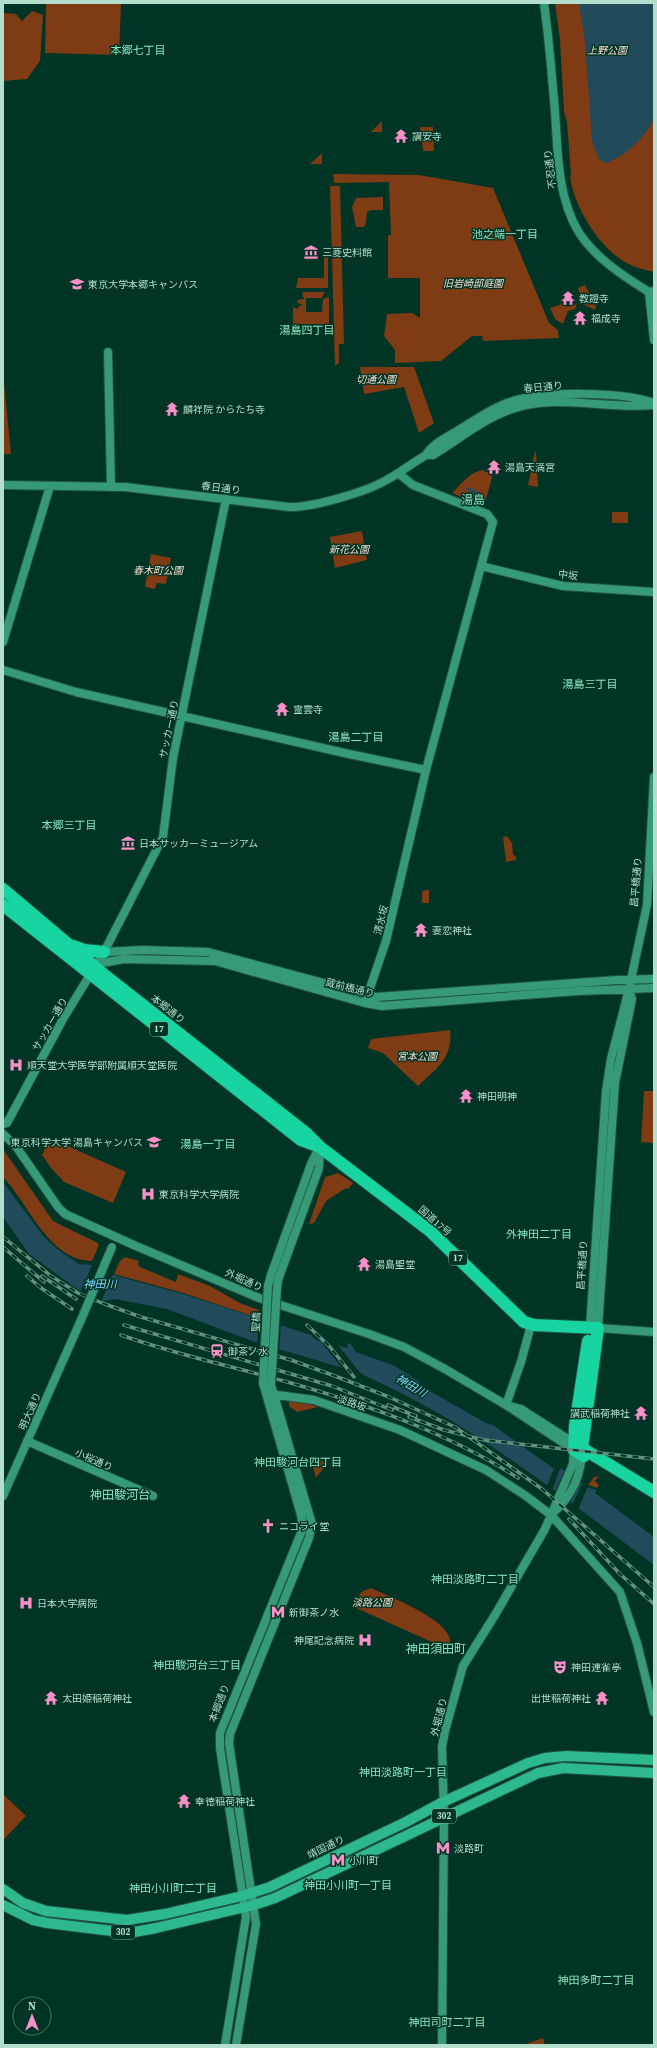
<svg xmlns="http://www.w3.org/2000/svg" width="657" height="2048" font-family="'Source Serif 4','Noto Sans JP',serif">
<rect width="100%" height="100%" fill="#003424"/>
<path fill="#7f3b14" d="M46 3H121L119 55 45 53Z
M555 3H654V272C647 270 640 269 633 266 602 254 575 209 570 178L571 175 567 122 564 112 560 40Z
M32 11 43 15 40 61 27 79 3 81V13L16 14 22 21Z
M382 121V132H371Z
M420 127H433L434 151H423Z
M322 153V164H310Z
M333 174 419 175 493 188 549 323 558 330 559 338 483 341 482 336H472L441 361 395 363V350L384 336 387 314 412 313 420 318V278H388V235H391L389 182 334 183Z
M330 186H340L344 344H339V363L335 366Z
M383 197V210H371L367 212 366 223 364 227H356L352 207 356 198Z
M328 254V288H296L298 278H324V255Z
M585 285 590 294 582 300 578 288Z
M304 292H326L324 293 322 298H306V312H322L323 299 329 297V324H293V307L298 309 299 306 303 305 298 303 297 300 304 299 302 293Z
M591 294 597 299 595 310 580 303Z
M565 303 567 307 577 304 575 309 568 311 563 324 555 319 550 308Z
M360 367H414L434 423 419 433 404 387 364 394Z
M3 382 4 383 11 454H3Z
M535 452H536L538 487 528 485Z
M483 470 491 474 492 478 484 506 452 493C461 485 469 472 483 470Z
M612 512H628V523H612Z
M362 531 367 560 335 568 330 537Z
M151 554 171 558 166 584 157 583 155 589 145 587Z
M507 836 512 843 513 855 516 856V860L506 862 503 837Z
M429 890V903H422V891Z
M450 1030C453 1058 437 1068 418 1086L383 1053 368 1048 371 1039Z
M644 1091H654V1143L641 1142Z
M50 1138 126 1172 113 1203 64 1182 51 1168 42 1155Z
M3 1149 53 1221 98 1243 99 1245 92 1261C49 1261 28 1203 3 1177Z
M338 1173 353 1183 348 1189 346 1188 326 1201 314 1223 309 1224 325 1177Z
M125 1257 139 1261 138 1264 140 1267 176 1282 178 1274 210 1286 240 1303 259 1310 258 1318 183 1293 114 1274 120 1261Z
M289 1401 306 1403 318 1407 297 1412 289 1406Z
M311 1458H315L327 1463 316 1478Z
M599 1476 595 1481 599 1485 597 1488 588 1485 594 1477Z
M371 1588C387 1596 461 1623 449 1647L445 1648 354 1607 361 1592Z
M3 1794 26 1816 3 1840Z
M543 2038 545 2045H523Z"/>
<path fill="#214b5b" d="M579 3H654V119C644 138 628 154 607 163L599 160 592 141 585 42Z
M463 487 474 489 482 496V499Z
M3 1182 44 1237 57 1249 79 1264 92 1265 117 1276 183 1294 311 1335 316 1340 348 1348 347 1344 350 1343 356 1352 395 1366 420 1382 419 1385 486 1423 493 1425 553 1468 556 1465 589 1488 597 1490 595 1493 654 1537V1565C561 1496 471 1422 363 1375V1374L255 1342 167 1309 115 1299 103 1301 80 1291 29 1254 3 1217Z"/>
<path fill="#003424" d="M93 1263 114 1272 101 1302 80 1292Z
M259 1317 281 1324 279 1351 257 1344Z
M319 1339 338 1345 361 1374 341 1367Z
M556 1463 561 1467 552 1490 547 1486Z
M565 1469 580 1480 570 1504 555 1492Z
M583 1482 588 1486 578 1510 572 1505Z"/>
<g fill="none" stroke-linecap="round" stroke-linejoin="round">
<defs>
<path id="secondary" d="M544 3C549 39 552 76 555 112 558 152 557 195 578 231 594 257 623 276 649 292L654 291
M649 292 654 340
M108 352 111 487
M426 455H433C458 440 484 418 512 409 557 393 608 410 654 405
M3 485 125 487 289 507C311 508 361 493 381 483 397 475 411 464 426 455 432 444 446 438 457 431 474 421 491 408 510 402 543 391 621 391 654 403
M481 566 563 586 654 592
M3 642 50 486
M3 670 76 692 349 754 426 770
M104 952 142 950 208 952 376 997 617 980 654 979
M96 967 102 963 124 959 215 961 365 1003 382 1006 578 991 654 988
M629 989 632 999 615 1083 598 1328 654 1332
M365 1003 386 941 426 770 493 522 487 514 413 485 398 473
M3 1124 7 1123 63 1019 104 952 163 837 173 758 226 499
M3 1134 15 1145 58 1207 65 1214 136 1246 259 1298 369 1334 404 1347 445 1369 506 1405 574 1450 573 1464 545 1529 495 1615 463 1666 445 1731 442 1747 444 1816 442 2045
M268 1286 271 1275 311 1164 319 1148
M277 1289 278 1280 319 1168 320 1147
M590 1327 606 1091 611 1059 629 989 647 905 654 777
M270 1394 314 1400 400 1430 486 1470 526 1496 551 1515 620 1592 637 1643 654 1712
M506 1405 521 1362 531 1325
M510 1406 521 1409 582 1448C582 1474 572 1496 553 1513
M27 1441 153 1496
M3 1496 81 1320
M225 2045 246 1917 220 1748V1733L303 1528 301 1515 263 1383
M236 2045 256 1924 229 1743 230 1734 309 1538 312 1524 271 1385"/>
<path id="primary" d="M3 1889 23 1903 46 1911 127 1920 165 1914 242 1896 270 1887 406 1822 443 1802 528 1763 545 1758 566 1756 654 1760
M3 1905 33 1920 47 1923 129 1933 156 1928 254 1905 275 1898 538 1773 563 1768 654 1773"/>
<path id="highway" d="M3 889 107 977 306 1133 320 1147 430 1231 524 1322 534 1325 598 1328 582 1448 654 1492
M3 905 301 1140 317 1146
M73 946 84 950 104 952
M584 1456 574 1450 575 1426 588 1341"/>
</defs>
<use href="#secondary" stroke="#205342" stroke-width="10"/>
<use href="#primary" stroke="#205342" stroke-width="12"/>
<use href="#highway" stroke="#205342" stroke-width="14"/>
<use href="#secondary" stroke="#369a78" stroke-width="8"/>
<use href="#primary" stroke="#2db88d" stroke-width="10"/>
<use href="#highway" stroke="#18d4a1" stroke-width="12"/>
<defs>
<path id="rail" d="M3 1237 51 1276 78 1293 102 1303 141 1317 291 1360 335 1376 389 1397 455 1427 542 1489 654 1587
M3 1247 44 1282
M27 1276 41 1288 72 1309
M42 1276 76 1299
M124 1325 332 1386 392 1410
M307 1325 330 1347 354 1377
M121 1335C174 1354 230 1366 284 1381 365 1404 447 1432 518 1478
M388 1405 416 1416
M409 1417 444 1430 484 1440 654 1459
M569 1519 620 1574 654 1604"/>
</defs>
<use href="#rail" stroke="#639180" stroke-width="3.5"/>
<use href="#rail" stroke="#003424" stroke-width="2" stroke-dasharray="6" stroke-linecap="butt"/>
<defs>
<path id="secondary-bridge" d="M81 1320 112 1247
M263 1383 268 1286
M271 1385 277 1289"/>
</defs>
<use href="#secondary-bridge" stroke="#205342" stroke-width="10" stroke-linecap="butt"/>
<use href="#secondary-bridge" stroke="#369a78" stroke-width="8"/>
</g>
<defs>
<symbol id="temple-bare" viewBox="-9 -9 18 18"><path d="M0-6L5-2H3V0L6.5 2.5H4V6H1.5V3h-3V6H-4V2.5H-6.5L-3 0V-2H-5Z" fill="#f98fc9" stroke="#003424" stroke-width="2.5" paint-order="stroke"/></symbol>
<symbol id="museum-bare" viewBox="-9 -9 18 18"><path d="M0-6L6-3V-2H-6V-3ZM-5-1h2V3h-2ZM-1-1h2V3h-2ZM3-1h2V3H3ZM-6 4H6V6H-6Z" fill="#f98fc9" stroke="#003424" stroke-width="2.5" paint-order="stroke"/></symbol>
<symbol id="university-bare" viewBox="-9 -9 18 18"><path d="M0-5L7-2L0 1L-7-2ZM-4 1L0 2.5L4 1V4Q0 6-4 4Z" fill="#f98fc9" stroke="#003424" stroke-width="2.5" paint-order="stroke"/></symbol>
<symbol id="hospital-bare" viewBox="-9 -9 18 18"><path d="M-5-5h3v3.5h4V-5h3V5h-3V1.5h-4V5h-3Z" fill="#f98fc9" stroke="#003424" stroke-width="2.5" paint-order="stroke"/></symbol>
<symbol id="station-bare" viewBox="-9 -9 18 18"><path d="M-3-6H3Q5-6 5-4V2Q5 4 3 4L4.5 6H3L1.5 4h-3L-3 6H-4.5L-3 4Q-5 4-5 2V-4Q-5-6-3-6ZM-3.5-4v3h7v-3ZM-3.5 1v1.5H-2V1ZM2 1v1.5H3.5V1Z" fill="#f98fc9" stroke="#003424" stroke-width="2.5" paint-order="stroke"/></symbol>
<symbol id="church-bare" viewBox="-9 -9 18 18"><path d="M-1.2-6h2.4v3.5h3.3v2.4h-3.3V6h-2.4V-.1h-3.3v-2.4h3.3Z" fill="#f98fc9" stroke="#003424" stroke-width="2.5" paint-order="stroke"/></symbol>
<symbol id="metro-bare" viewBox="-9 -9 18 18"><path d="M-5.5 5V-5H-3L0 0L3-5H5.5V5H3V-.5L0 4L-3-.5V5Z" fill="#f98fc9" stroke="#003424" stroke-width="2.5" paint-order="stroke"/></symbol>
<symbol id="theatre-bare" viewBox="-9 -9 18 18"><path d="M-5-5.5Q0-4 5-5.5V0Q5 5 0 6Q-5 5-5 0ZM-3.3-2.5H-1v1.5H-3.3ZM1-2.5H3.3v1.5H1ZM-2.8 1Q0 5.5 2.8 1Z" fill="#f98fc9" stroke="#003424" stroke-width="2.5" paint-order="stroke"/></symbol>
</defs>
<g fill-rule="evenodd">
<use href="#temple-bare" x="391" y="126" width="20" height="20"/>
<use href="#museum-bare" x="301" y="242" width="20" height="20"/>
<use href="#university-bare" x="67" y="274" width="20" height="20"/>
<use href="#temple-bare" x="558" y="288" width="20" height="20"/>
<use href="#temple-bare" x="570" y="308" width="20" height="20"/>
<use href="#temple-bare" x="162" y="399" width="20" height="20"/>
<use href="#temple-bare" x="484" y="457" width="20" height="20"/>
<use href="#temple-bare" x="272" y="699" width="20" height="20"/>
<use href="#museum-bare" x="118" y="833" width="20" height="20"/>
<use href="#temple-bare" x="411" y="920" width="20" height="20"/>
<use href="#hospital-bare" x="6" y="1055" width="20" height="20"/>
<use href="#temple-bare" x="456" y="1086" width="20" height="20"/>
<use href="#university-bare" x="144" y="1132" width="20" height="20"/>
<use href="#hospital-bare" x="138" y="1184" width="20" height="20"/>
<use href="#temple-bare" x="354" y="1254" width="20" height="20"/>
<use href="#station-bare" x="207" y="1341" width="20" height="20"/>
<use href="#temple-bare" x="631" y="1403" width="20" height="20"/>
<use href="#church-bare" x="258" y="1516" width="20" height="20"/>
<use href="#hospital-bare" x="16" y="1593" width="20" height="20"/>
<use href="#metro-bare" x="268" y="1602" width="20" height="20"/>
<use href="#hospital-bare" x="355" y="1630" width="20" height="20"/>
<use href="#theatre-bare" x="550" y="1657" width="20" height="20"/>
<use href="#temple-bare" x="41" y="1688" width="20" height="20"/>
<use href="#temple-bare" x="592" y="1688" width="20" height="20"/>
<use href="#temple-bare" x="174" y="1791" width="20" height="20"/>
<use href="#metro-bare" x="433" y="1838" width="20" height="20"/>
<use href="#metro-bare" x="328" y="1850" width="20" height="20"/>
</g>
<g text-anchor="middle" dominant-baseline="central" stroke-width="3" stroke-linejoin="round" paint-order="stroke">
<g fill="#003424" stroke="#7eab9a" stroke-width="1">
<rect x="150" y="1022" width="18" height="14" rx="3"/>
<rect x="449" y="1251" width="18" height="14" rx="3"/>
<rect x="432" y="1809" width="24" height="14" rx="3"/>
<rect x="111" y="1925" width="24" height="14" rx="3"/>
</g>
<g font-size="9" font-weight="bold" fill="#b4decc">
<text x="159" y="1029">17</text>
<text x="458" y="1258">17</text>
<text x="444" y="1816">302</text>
<text x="123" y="1932">302</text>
</g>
<g font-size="10" font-style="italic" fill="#f5dccf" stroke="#003424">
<text x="607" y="50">上野公園</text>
<text x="473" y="283">旧岩崎邸庭園</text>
<text x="376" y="379">切通公園</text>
<text x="349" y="549">新花公園</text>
<text x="158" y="570">春木町公園</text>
<text x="417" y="1056">宮本公園</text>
<text x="372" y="1602">淡路公園</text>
</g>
<g font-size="10" fill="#b4decc" stroke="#003424" text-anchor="start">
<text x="412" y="136">講安寺</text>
<text x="322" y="252">三菱史料館</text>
<text x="88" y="284">東京大学本郷キャンパス</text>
<text x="579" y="298">教證寺</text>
<text x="591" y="318">福成寺</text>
<text x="183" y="409">麟祥院 からたち寺</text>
<text x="505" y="467">湯島天満宮</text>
<text x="293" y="709">霊雲寺</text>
<text x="139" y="843">日本サッカーミュージアム</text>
<text x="432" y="930">妻恋神社</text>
<text x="27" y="1065">順天堂大学医学部附属順天堂医院</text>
<text x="477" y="1096">神田明神</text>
<text x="143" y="1142" text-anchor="end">東京科学大学 湯島キャンパス</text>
<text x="159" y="1194">東京科学大学病院</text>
<text x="375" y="1264">湯島聖堂</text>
<text x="228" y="1351">御茶ノ水</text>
<text x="630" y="1413" text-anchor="end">講武稲荷神社</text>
<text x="279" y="1526">ニコライ堂</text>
<text x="37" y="1603">日本大学病院</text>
<text x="289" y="1612">新御茶ノ水</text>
<text x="354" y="1640" text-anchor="end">神尾記念病院</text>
<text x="571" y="1667">神田連雀亭</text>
<text x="62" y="1698">太田姫稲荷神社</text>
<text x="591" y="1698" text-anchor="end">出世稲荷神社</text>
<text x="195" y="1801">幸徳稲荷神社</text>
<text x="454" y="1848">淡路町</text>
<text x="349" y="1860">小川町</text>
</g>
<g font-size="10" fill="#b4decc" stroke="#003424">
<text transform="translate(550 169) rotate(-97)">不忍通り</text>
<text transform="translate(543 387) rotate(-5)">春日通り</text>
<text transform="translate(221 488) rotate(7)">春日通り</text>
<text transform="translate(568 575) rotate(7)">中坂</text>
<text transform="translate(169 729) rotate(-78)">サッカー通り</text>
<text transform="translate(636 882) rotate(-85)">昌平橋通り</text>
<text transform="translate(381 920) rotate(-76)">清水坂</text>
<text transform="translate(350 988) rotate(14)">蔵前橋通り</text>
<text transform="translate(168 1009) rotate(38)">本郷通り</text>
<text transform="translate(50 1024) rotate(-60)">サッカー通り</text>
<text transform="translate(435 1221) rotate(41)">国道17号</text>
<text transform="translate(582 1265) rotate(-86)">昌平橋通り</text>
<text transform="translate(244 1280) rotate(24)">外堀通り</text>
<text transform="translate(256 1322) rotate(-87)">聖橋</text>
<text transform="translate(352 1403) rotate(19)">淡路坂</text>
<text transform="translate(30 1411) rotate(-66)">明大通り</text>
<text transform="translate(94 1460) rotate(24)">小桜通り</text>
<text transform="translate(219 1703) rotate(-69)">本郷通り</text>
<text transform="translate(439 1717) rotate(-76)">外堀通り</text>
<text transform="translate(326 1847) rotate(-26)">靖国通り</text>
</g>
<g font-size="11" fill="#89e3c0" stroke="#003424">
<text x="138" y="50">本郷七丁目</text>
<text x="505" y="234">池之端一丁目</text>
<text x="307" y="330">湯島四丁目</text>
<text x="590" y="684">湯島三丁目</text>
<text x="356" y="737">湯島二丁目</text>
<text x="69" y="825">本郷三丁目</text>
<text x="208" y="1144">湯島一丁目</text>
<text x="539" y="1234">外神田二丁目</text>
<text x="298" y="1462">神田駿河台四丁目</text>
<text x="475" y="1579">神田淡路町二丁目</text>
<text x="197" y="1665">神田駿河台三丁目</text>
<text x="403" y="1772">神田淡路町一丁目</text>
<text x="348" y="1885">神田小川町一丁目</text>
<text x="173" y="1888">神田小川町二丁目</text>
<text x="596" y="1980">神田多町二丁目</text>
<text x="447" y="2022">神田司町二丁目</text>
</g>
<g font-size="11" font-style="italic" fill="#83daff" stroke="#003424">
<text x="100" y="1284">神田川</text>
<text transform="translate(411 1386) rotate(31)">神田川</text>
</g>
<g font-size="12" fill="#89e3c0" stroke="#003424">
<text x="473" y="500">湯島</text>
<text x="120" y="1495">神田駿河台</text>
<text x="436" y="1649">神田須田町</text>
</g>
</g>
<rect width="657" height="2048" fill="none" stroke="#b4decc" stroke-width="8"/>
<g transform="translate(32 2016)"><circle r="19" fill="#003424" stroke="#487867"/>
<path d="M0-3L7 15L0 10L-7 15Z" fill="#f98fc9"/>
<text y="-6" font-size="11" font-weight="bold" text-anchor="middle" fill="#b4decc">N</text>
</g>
</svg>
